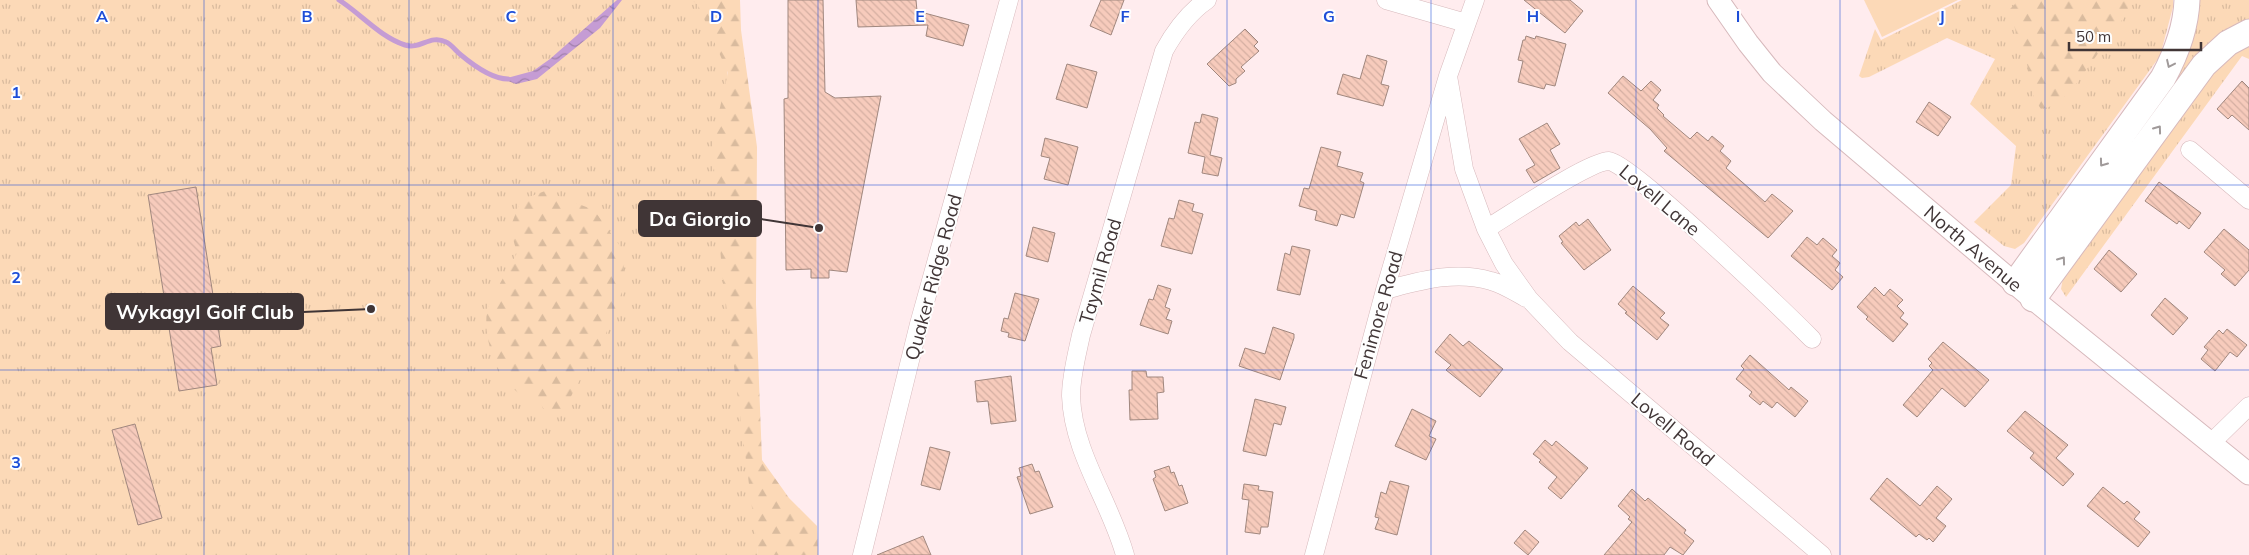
<svg xmlns="http://www.w3.org/2000/svg" width="2249" height="555" font-family="Mulish,sans-serif">
<defs>
<pattern id="grass-tufts" width="24" height="20" patternUnits="userSpaceOnUse" patternTransform="scale(1.25)"><rect width="24" height="20" fill="#fcd9b7"/><path d="M3 7l-1-3M5 7V3M7 7l1-3M15 17l-1-3M17 17v-4M19 17l1-3" fill="none" stroke="#d9bb9e"/></pattern>
<pattern id="forest-firs" width="22" height="20" patternUnits="userSpaceOnUse" patternTransform="scale(1.25)"><rect width="22" height="20" fill="#fcd9b7"/><path d="M5 1l3.5 6h-7zM16 11l3.5 6h-7z" fill="#d9bb9e"/></pattern>
<pattern id="water-waves" width="16" height="10" patternUnits="userSpaceOnUse" patternTransform="scale(1.25)"><rect width="16" height="10" fill="#c59cd4"/><path d="M0 5q4-4 8 0t8 0" fill="none" stroke="#a180ad"/></pattern>
<pattern id="building-back-hatch" width="6" height="6" patternUnits="userSpaceOnUse" patternTransform="scale(1.25)"><rect width="6" height="6" fill="#f7cbbc"/><path d="M-1 5l2 2M0 0l6 6M5-1l2 2" fill="none" stroke="#d5afa2"/></pattern>
</defs>
<rect width="100%" height="100%" fill="#ffecee"/>
<path fill="url(#grass-tufts)" d="M0 0H723L758 555H0Z
M1962 0H2173V7L2160 56 2024 243 2015 249 2004 246 1974 222 2011 185 2016 146 1970 104 1995 59 1947 38 1869 77 1862 78 1859 76 1875 29 1881 40Z
M2199 0H2249V22L2161 107 2179 73Z
M2249 44V59L2242 56 2066 297 2061 289 2063 278 2203 84 2232 53Z"/>
<path fill="url(#forest-firs)" d="M692 0H740L741 30 757 147 756 304 762 460 789 498 817 526 818 555H758L722 272 712 142 728 73 698 5Z
M2019 0H2130L2127 13 2074 87 2056 105 2041 109C2028 90 2034 91 2029 72 2024 51 2016 31 2008 11Z
M545 191 594 210 625 253 622 292 602 344 583 374 560 417 548 416 540 403C503 396 482 345 487 311 488 303 512 263 517 253L510 228 521 200Z"/>
<path fill="#fcd9b7" d="M1864 0H1958L1882 37Z"/>
<path fill="url(#water-waves)" d="M617 0H622L600 28 537 79 516 84 503 79 533 71 550 59Z"/>
<g fill="none" stroke-linecap="round" stroke-linejoin="round">
<path stroke="#c59cd4" stroke-width="5" d="M339 0C361 14 380 37 405 45 420 50 430 34 446 42 451 44 456 51 461 55 473 65 492 79 508 79"/>
</g>
<path fill="url(#building-back-hatch)" stroke="#a0877e" d="M788 0H823L825 92 835 98 881 96 847 272 829 270V278H811V269L786 270 784 99 788 98Z
M856 0H916L917 11 969 25 963 46 926 36 928 25 858 27Z
M1101 0H1124L1111 35 1090 26Z
M1524 0H1570L1583 11 1565 33Z
M1245 29 1258 42 1254 46 1259 51 1241 67 1245 71 1236 79V83L1229 86 1207 64Z
M1526 36 1535 39 1536 36 1566 44 1555 86 1546 84 1544 89 1518 82 1523 61 1518 60 1523 40H1525Z
M1367 55 1387 61 1381 84 1389 86 1383 106 1337 94 1343 74 1360 79Z
M1067 64 1097 72 1087 108 1056 99Z
M1623 76 1641 91 1651 81 1661 90 1653 100 1659 105 1657 108 1664 115 1663 116 1690 139 1697 132 1708 141 1712 136 1724 146 1720 151 1731 161 1726 168 1765 202 1772 194 1793 211 1768 238 1664 151 1667 148 1650 129 1608 93Z
M2242 81 2249 88V130L2232 115 2228 119 2217 109Z
M1929 102 1951 117 1938 136 1916 122Z
M1202 114 1218 118 1210 155 1222 158 1218 176 1202 173 1205 157 1188 153 1195 122 1200 123Z
M1547 123 1560 144 1550 150 1560 168 1534 183 1526 170 1535 165 1519 139Z
M1045 138 1078 147 1068 185 1044 179 1050 158 1041 156Z
M1321 147 1341 152 1337 166 1363 173 1360 181 1364 183 1354 218 1341 214 1337 226 1315 220 1317 211 1299 206 1304 188 1309 189Z
M2159 182 2201 213 2189 229 2179 221 2177 224 2145 201Z
M196 187 221 346 211 348 217 385 179 391 148 195Z
M1179 200 1194 204 1192 211 1203 214 1192 254 1161 246 1169 218 1174 219Z
M1588 219 1611 250 1584 270 1561 243 1563 242 1559 236 1576 222 1579 226Z
M1033 227 1055 233 1048 262 1026 256Z
M2224 229 2249 250V270L2235 286 2221 274 2225 270 2204 252Z
M1807 237 1817 245 1823 238 1837 250 1832 256 1840 263 1835 270 1843 277 1832 290 1791 256Z
M1292 246 1310 250 1300 295 1277 290 1285 253 1290 255Z
M2109 250 2137 274 2121 292 2094 269Z
M1158 285 1171 289 1165 307 1170 309 1166 319 1172 321 1168 334 1140 325 1149 299 1153 300Z
M1633 286 1665 313 1660 318 1669 325 1657 340 1625 313 1627 312 1618 304Z
M1875 287 1884 296 1890 289 1903 300 1897 306 1904 313 1900 318 1908 324 1893 342 1866 319 1868 317 1857 307Z
M1015 293 1039 299 1025 341 1008 337 1009 333 1001 331 1004 318 1008 319Z
M2165 298 2188 318 2173 335 2151 315Z
M1273 327 1294 334V338L1280 380 1239 366 1245 348 1265 354Z
M2227 329 2247 345 2237 357 2230 352 2215 371 2201 359 2208 350 2204 347 2219 330 2223 334Z
M1450 334 1463 346 1469 341 1503 369 1480 397 1446 370 1451 365 1435 352Z
M1943 342 1989 380 1965 407 1942 388 1917 417 1903 405 1933 370 1929 366 1932 363 1928 359Z
M1750 355 1789 390 1791 387 1808 401 1795 417 1777 402 1772 408 1763 401 1760 405 1749 396 1752 392 1736 379 1744 369 1741 366Z
M1132 371H1146L1147 377H1163L1164 392 1157 393 1158 419 1130 420 1129 390H1132Z
M1011 376 1016 421 991 424 988 401 977 402 975 381Z
M1255 399 1286 407 1281 425 1274 423 1266 456 1243 451Z
M1412 409 1436 421 1429 436 1436 439 1426 460 1395 446Z
M2025 411 2068 445 2056 458 2074 474 2063 486 2030 458 2034 453 2007 431Z
M135 424 162 518 138 525 112 430Z
M1545 440 1552 446 1556 441 1588 468 1561 499 1548 488 1557 477 1539 462 1541 460 1533 454Z
M930 447 950 452 940 490 921 485Z
M1032 464 1035 472 1039 471 1053 507 1030 514 1017 477 1021 476 1019 468Z
M1169 466 1171 473 1174 472 1179 486 1182 485 1188 503 1165 511 1153 479 1156 477 1154 471Z
M1887 478 1920 506 1937 486 1952 499 1936 518 1946 526 1933 542 1929 538 1927 540 1919 534 1916 537 1870 499Z
M1390 481 1409 486 1397 535 1375 529 1379 518 1375 517 1381 492 1386 494Z
M1244 484 1259 486 1258 490 1273 492 1268 527H1261L1260 534 1245 532 1249 500 1242 499Z
M2103 487 2124 504 2127 501 2140 512 2134 519 2150 532 2138 547 2087 506Z
M1632 489 1645 501 1648 498 1686 530 1684 533 1694 541 1683 555 1670 547 1664 555H1604L1632 522 1628 519 1630 517 1618 506Z
M1525 530 1539 542 1528 555 1514 543Z
M923 536 931 555H877Z"/>
<g fill="none" stroke-linecap="round" stroke-linejoin="round">
<defs>
<path id="minor" d="M1386 0 1466 23
M1448 76 1464 169 1486 229 1504 264 1529 299 1570 342 1822 555
M2190 150 2249 200
M1486 229C1508 216 1589 161 1609 161 1628 161 1788 315 1812 339
M1385 290C1420 281 1455 270 1491 281 1503 284 1515 292 1526 298
M2210 444 2249 406
M862 555 919 324 1009 0
M1125 555C1110 501 1073 453 1071 396 1071 376 1077 354 1081 335L1164 51C1175 31 1188 13 1207 0
M1314 555 1385 290 1448 76 1475 0"/>
<g id="major">
<path id="s1" d="M1718 0 1748 43 1772 73 1823 121 2033 299 2249 474"/>
</g>
<path id="highway" d="M2015 283 2163 78C2176 54 2186 28 2187 0
M2033 299 2204 65 2228 43 2249 32"/>
</defs>
<use href="#minor" stroke="#d7b9bc" stroke-width="19"/>
<use href="#major" stroke="#d7b9bc" stroke-width="23"/>
<use href="#highway" stroke="#d7b9bc" stroke-width="27"/>
<use href="#minor" stroke="#fff" stroke-width="18"/>
<use href="#major" stroke="#fff" stroke-width="21"/>
<use href="#highway" stroke="#fff" stroke-width="25"/>
</g>
<defs><path id="oneway-chevron" d="M-2-3.5L2.5 0L-2 3.5" fill="none" stroke-width="1.6" stroke-linecap="round" stroke-linejoin="round" transform="scale(1.25)"/></defs>
<g stroke="#a09a9a">
<use href="#oneway-chevron" transform="translate(2170 64) rotate(115)"/>
<use href="#oneway-chevron" transform="translate(2158 129) rotate(-54)"/>
<use href="#oneway-chevron" transform="translate(2103 163) rotate(126)"/>
<use href="#oneway-chevron" transform="translate(2062 260) rotate(-54)"/>
</g>
<path fill="none" stroke="#1d4ed8" stroke-width="1" stroke-opacity="0.55" d="M204 0V555M409 0V555M613 0V555M818 0V555M1022 0V555M1227 0V555M1431 0V555M1636 0V555M1840 0V555M2045 0V555M0 185H2249M0 370H2249"/>
<g text-anchor="middle" dominant-baseline="central" stroke-width="4" stroke-linejoin="round" paint-order="stroke">
<g font-size="19" fill="#403536" stroke="#fefefe">
<text transform="translate(1660 200) rotate(40)">Lovell Lane</text>
<text stroke="none"><textPath href="#s1" startOffset="358">North Avenue</textPath></text>
<text transform="translate(1100 271) rotate(-74)">Taymil Road</text>
<text transform="translate(933 277) rotate(-75)">Quaker Ridge Road</text>
<text transform="translate(1378 315) rotate(-74)">Fenimore Road</text>
<text transform="translate(1673 429) rotate(40)">Lovell Road</text>
</g>
</g>
<g font-size="16" text-anchor="middle" font-weight="bold" fill="#1d4ed8" stroke="#fefefe" stroke-width="4" stroke-linejoin="round" paint-order="stroke">
<text x="102" y="22">A</text>
<text x="307" y="22">B</text>
<text x="511" y="22">C</text>
<text x="716" y="22">D</text>
<text x="920" y="22">E</text>
<text x="1125" y="22">F</text>
<text x="1329" y="22">G</text>
<text x="1533" y="22">H</text>
<text x="1738" y="22">I</text>
<text x="1942" y="22">J</text>
<text x="16" y="98">1</text>
<text x="16" y="283">2</text>
<text x="16" y="468">3</text>
</g>
<path fill="none" stroke="#403536" stroke-width="2" d="M819 228L761 219M371 309L303 312"/>
<g fill="#403536" stroke="#fefefe" stroke-width="2">
<circle cx="819" cy="228" r="5"/>
<circle cx="371" cy="309" r="5"/>
</g>
<g fill="#403536" stroke="#403536" stroke-width="2">
<rect x="639" y="201" width="122" height="35" rx="5"/>
<rect x="106" y="294" width="197" height="35" rx="5"/>
</g>
<g font-size="20" text-anchor="middle" font-weight="bold" fill="#fff">
<text x="700" y="226">Da Giorgio</text>
<text x="205" y="319">Wykagyl Golf Club</text>
</g>
<path d="M2069 42v8h132v-8" fill="none" stroke="#403536" stroke-width="2.5"/>
<text x="2076" y="42" font-size="15" fill="#403536" stroke="#fefefe" stroke-width="4" paint-order="stroke">50 m</text>
</svg>
